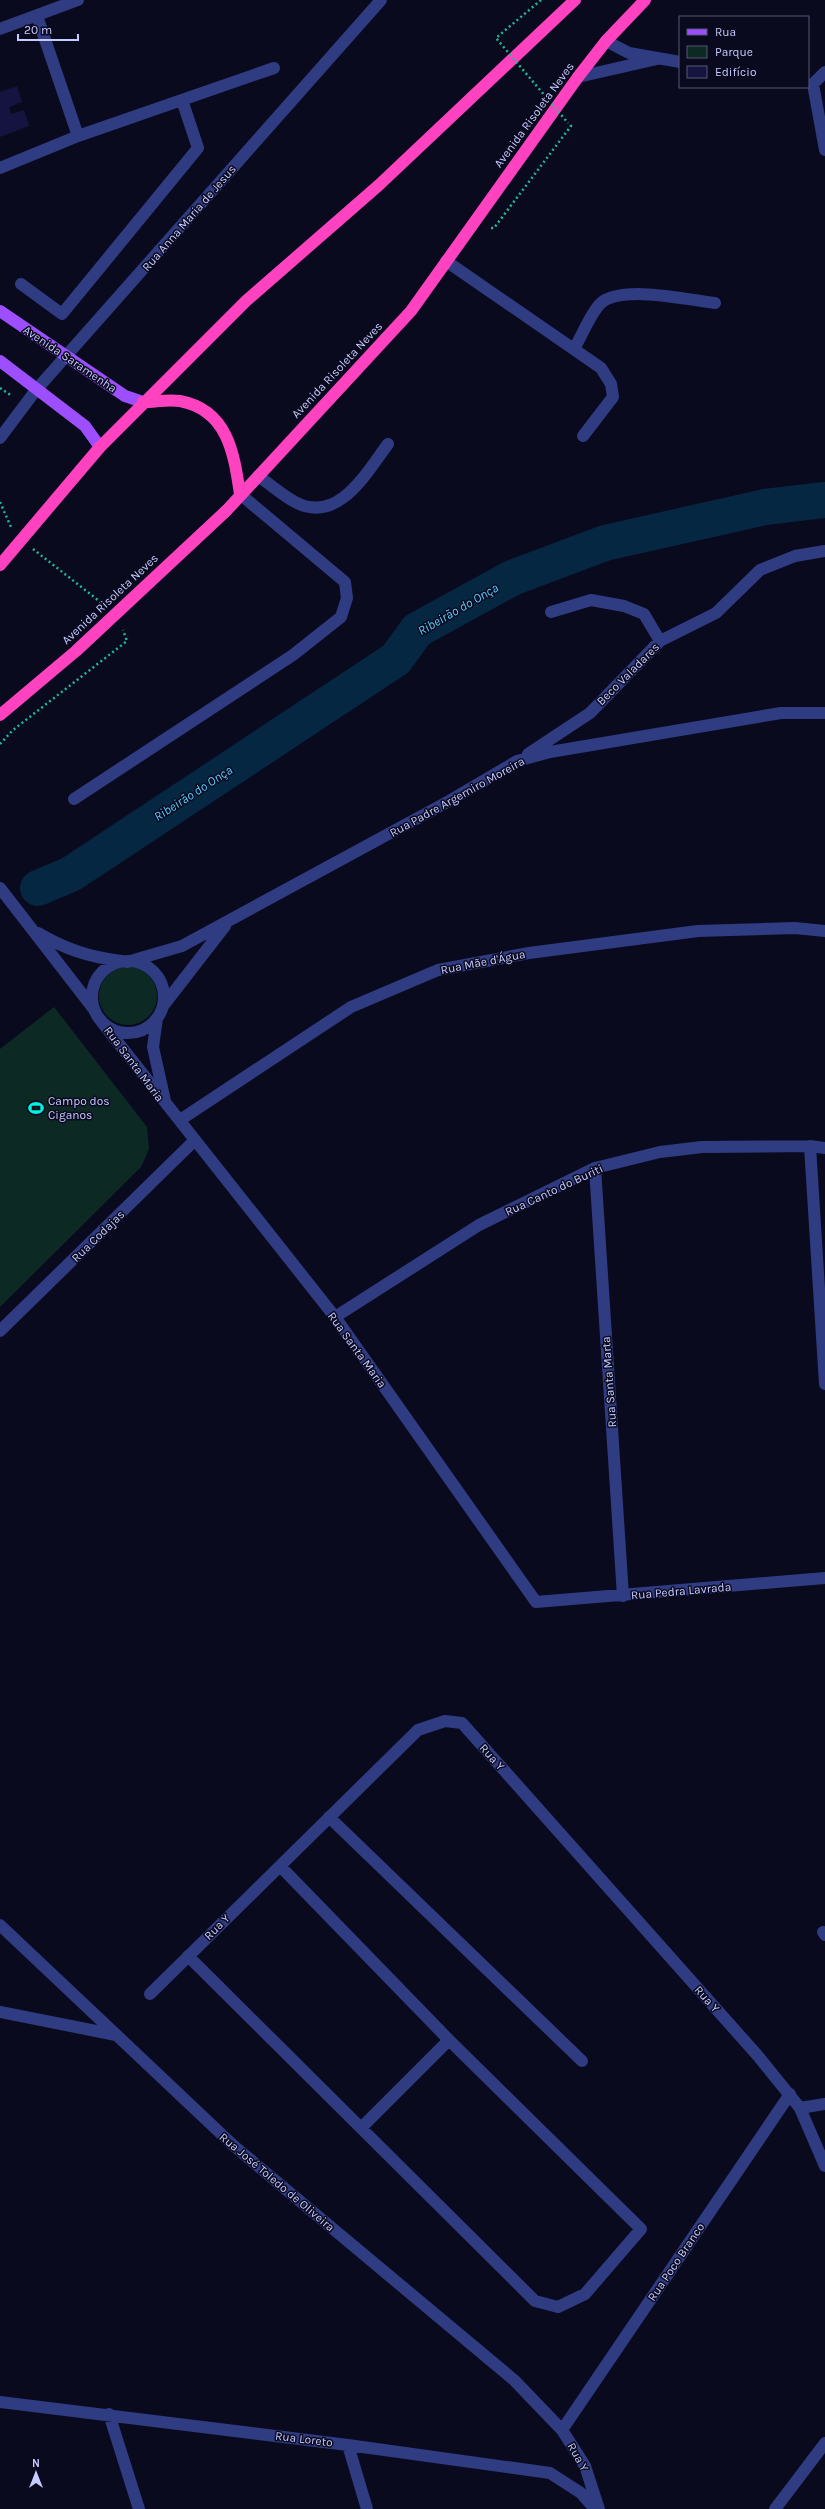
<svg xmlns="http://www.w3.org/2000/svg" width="825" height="2509" font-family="Karla,sans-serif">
<rect width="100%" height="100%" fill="#0a0a1f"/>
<path fill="#0d2923" d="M99 996a29 29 0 1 1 58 0a29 29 0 1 1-58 0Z
M54 1007 147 1127 149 1149 141 1167 0 1307V1049Z"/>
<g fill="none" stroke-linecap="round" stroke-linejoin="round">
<path stroke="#062741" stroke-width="36" d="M38 888 71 874 396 659 417 630 512 578 605 543 765 507 825 500"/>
</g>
<path fill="#151441" d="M17 86 22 102 9 107 11 114 24 110 29 126 0 137V92Z"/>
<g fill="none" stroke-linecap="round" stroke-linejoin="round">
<path stroke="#21b994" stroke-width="2.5" stroke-dasharray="2 3" stroke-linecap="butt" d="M491 228H494L571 126 568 123
M0 388 12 396
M0 502 11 527
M33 549 103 604
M0 744 13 730 127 641 123 630"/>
<path stroke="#303c82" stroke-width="12" d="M37 16 78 136
M0 29 78 0
M606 41 629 53 680 62
M825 72 813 84 825 150
M578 77 657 59
M0 168 78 136 274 68
M446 261 601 368 611 384 613 397 583 436
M21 284 62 314 198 148 182 100
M574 349C581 337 591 313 600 304 620 284 689 300 715 303
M0 438 36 390 381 0
M258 476C270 484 282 495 295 502 338 525 366 473 388 444
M551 612 591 600 624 606 644 614 660 641
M528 754 590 713 660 641 716 613 760 570 795 556 825 551
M74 799 293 655 341 617 347 598 345 582 240 494
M0 888 93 1008
M38 933C65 949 89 957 121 961
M92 997a36 36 0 1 1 72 0a36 36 0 1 1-72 0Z
M127 962 182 946 451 800 517 761 550 752 781 713H825
M163 1006 225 926
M157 1018 153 1047 165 1101
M101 1021 335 1317 536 1602 825 1578
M180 1120 351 1007 438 970 529 953 698 931 795 928 825 931
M810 1146 825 1384
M595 1168 623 1596
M335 1317 479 1225 595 1168 660 1152 702 1147 810 1146 825 1148
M0 1331 195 1140
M329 1817 582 2061
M0 1925 234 2146 514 2380 562 2430 585 2466 599 2509
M823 1932 825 1935
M188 1956 535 2301 558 2307 585 2294 641 2229 449 2040 280 1866
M150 1994 418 1730 445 1721 462 1723 758 2056 800 2108 825 2166
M0 2012 116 2035
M800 2108 825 2104
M361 2128 449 2040
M0 2402 348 2445 550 2473 581 2493 595 2509
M109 2414 139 2509
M562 2430 790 2094
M348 2445 367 2509
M775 2509 825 2443"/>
<path stroke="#9d4fff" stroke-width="12" d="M0 311 125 396 143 402
M0 361 85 426 100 447"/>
<path stroke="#ff43c0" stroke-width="12" d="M143 402C155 402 168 399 180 401 228 410 234 454 240 494
M0 565 100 447 246 301 379 185 575 0
M0 715 76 651 227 510 411 311 578 77 606 41 645 0"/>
<path stroke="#21b994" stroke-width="2.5" stroke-dasharray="2 3" stroke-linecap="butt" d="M541 0 496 38 568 123"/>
</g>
<defs>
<symbol id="stadium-bare" viewBox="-9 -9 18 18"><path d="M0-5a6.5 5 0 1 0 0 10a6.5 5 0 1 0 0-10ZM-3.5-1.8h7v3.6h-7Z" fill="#00f3de" stroke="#0a0a1f" stroke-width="2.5" paint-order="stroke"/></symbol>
</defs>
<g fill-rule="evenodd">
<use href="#stadium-bare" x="25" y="1097" width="22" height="22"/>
</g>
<g text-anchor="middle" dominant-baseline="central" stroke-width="3" stroke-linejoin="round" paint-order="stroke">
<g font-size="12" fill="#c8cbff" stroke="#0a0a1f">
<text transform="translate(534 115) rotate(-54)">Avenida Risoleta Neves</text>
<text transform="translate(189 218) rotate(-49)">Rua Anna Maria de Jesus</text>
<text transform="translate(70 359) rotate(34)">Avenida Saramenha</text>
<text transform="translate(337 370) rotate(-47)">Avenida Risoleta Neves</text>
<text transform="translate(110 599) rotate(-43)">Avenida Risoleta Neves</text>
<text transform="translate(628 674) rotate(-45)">Beco Valadares</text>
<text transform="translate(457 797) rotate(-29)">Rua Padre Argemiro Moreira</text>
<text transform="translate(483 962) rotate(-11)">Rua Mãe d'Água</text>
<text transform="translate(134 1064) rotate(53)">Rua Santa Maria</text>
<text transform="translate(554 1190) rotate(-25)">Rua Canto do Buriti</text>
<text transform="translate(98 1236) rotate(-44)">Rua Codajas</text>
<text transform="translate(357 1350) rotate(54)">Rua Santa Maria</text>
<text transform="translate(609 1382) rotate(-94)">Rua Santa Marta</text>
<text transform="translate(681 1591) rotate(-5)">Rua Pedra Lavrada</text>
<text transform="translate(492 1757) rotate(48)">Rua Y</text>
<text transform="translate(217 1927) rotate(-45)">Rua Y</text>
<text transform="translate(707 1999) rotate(48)">Rua Y</text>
<text transform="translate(277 2182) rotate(40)">Rua José Toledo de Oliveira</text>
<text transform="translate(676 2262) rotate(-56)">Rua Poco Branco</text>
<text transform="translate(304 2439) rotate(7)">Rua Loreto</text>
<text transform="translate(578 2457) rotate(61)">Rua Y</text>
</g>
<g font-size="12" fill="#c8cbff" stroke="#0a0a1f" text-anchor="start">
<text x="48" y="1101">Campo dos<tspan x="48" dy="14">Ciganos</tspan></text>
</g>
<g font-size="13" font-style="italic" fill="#56d0ff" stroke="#0a0a1f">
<text transform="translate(458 609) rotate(-30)">Ribeirão do Onça</text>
<text transform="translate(193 793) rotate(-33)">Ribeirão do Onça</text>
</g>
</g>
<rect x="679" y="16" width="130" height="72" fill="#0a0a1f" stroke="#565779"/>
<rect x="687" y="29" width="20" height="6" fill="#9d4fff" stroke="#565779"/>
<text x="715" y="36" font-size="12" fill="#c8cbff">Rua</text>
<rect x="687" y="46" width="20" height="12" fill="#0d2923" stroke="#565779"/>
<text x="715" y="56" font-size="12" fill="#c8cbff">Parque</text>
<rect x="687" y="66" width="20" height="12" fill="#151441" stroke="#565779"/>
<text x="715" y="76" font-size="12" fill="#c8cbff">Edifício</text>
<g transform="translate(36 2473)" stroke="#0a0a1f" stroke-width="3" paint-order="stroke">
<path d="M0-3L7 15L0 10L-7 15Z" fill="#c8cbff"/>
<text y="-6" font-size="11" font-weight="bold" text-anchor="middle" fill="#c8cbff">N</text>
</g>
<path d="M18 34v6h60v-6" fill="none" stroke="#c8cbff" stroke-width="2"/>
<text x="24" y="34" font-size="12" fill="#c8cbff" stroke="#0a0a1f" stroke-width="3" paint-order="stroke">20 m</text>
</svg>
